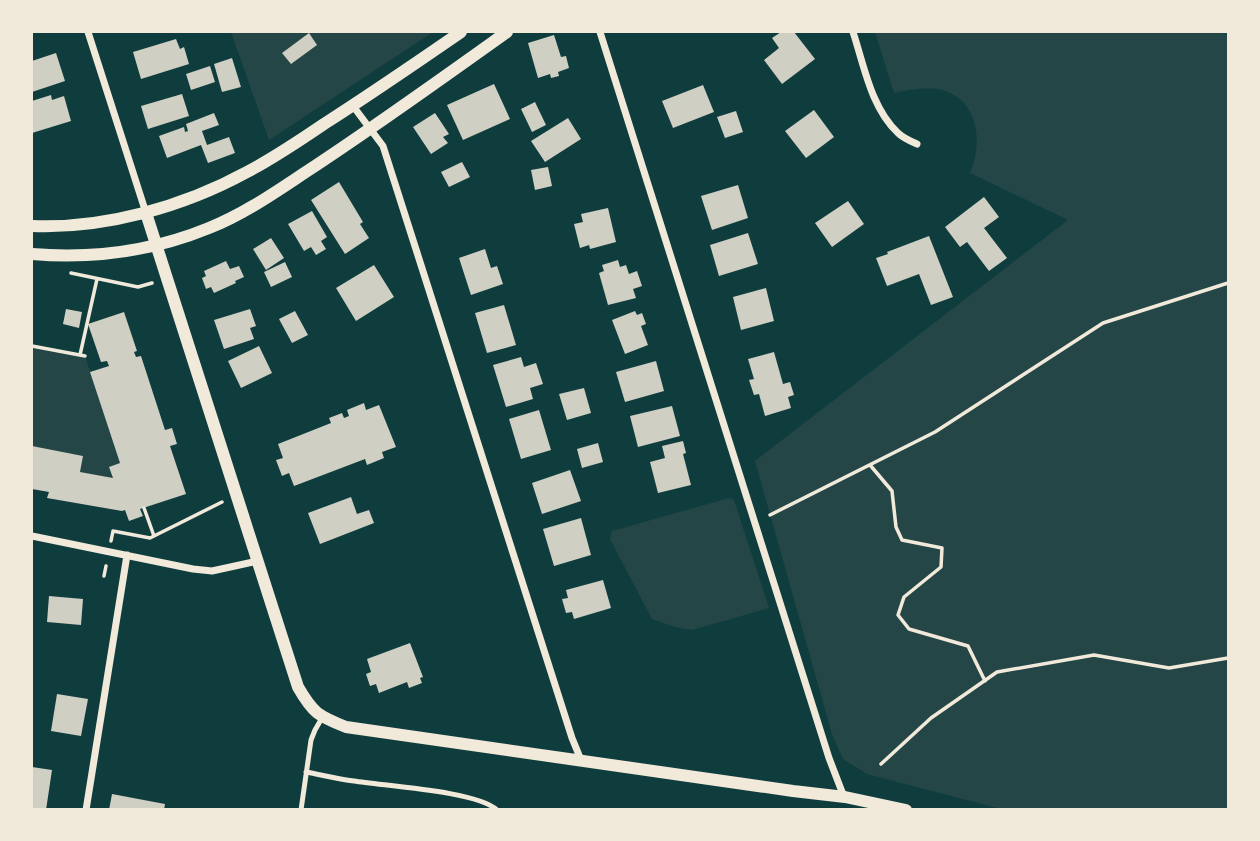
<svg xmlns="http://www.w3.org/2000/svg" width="1260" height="841" font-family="Helvetica,sans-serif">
<rect width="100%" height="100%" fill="#0f3d3e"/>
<path fill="#244646" d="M231 32H433L269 140Z
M875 32H1228V809H1001L867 774 843 759 832 734 755 461 1068 220 970 173C984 141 978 97 938 89 924 87 908 90 894 93Z
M32 346 85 356 120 463 109 467 113 478 80 472 83 456 32 446Z
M729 498 734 500 769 608 692 630 675 627 652 619 610 539 612 531Z"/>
<path fill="#cfcfc3" d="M781 32H794L815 59 782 84 764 60 779 48 772 38Z
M309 33 317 45 291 64 282 53Z
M554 35 561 57 566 56 569 68 558 72 559 76 551 78 550 74 538 78 528 43Z
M176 39 180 49 184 47 189 64 141 79 133 52Z
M56 53 65 81 32 92V61Z
M232 58 241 87 222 92 214 64Z
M210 66 215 82 191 90 186 74Z
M494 84 510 119 463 140 447 105Z
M703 85 714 112 673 128 662 101Z
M182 94 189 116 148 129 141 106Z
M51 95 52 100 64 96 71 121 32 133V101Z
M535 102 546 125 532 132 521 109Z
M814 110 834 137 806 158 785 131Z
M736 111 743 132 725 138 717 117Z
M214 113 219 125 202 131 207 145 229 137 235 153 208 163 201 145 167 158 159 136 184 127 185 132 188 131 186 124Z
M435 113 449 134 443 137 448 143 431 154 413 127Z
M568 118 581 139 545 162 531 141Z
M462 162 470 177 449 187 441 172Z
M548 167 552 186 535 190 531 170Z
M339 182 363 222 360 224 369 238 345 254 311 200Z
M738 185 748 218 712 230 701 196Z
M984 197 999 217 984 228 1007 258 989 271 967 242 960 247 945 227Z
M848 201 864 224 832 247 815 223Z
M608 208 616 242 590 249 589 245 580 248 574 224 583 222 581 214Z
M312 211 327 237 321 241 326 249 316 255 311 247 304 251 288 224Z
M748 233 758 264 719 276 710 245Z
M929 236 953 297 931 305 919 274 887 286 876 258 888 254 887 252Z
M271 238 284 258 266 270 253 249Z
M485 249 491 268 497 266 503 284 471 295 459 258Z
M618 260 620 267 626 265 629 274 637 271 642 286 633 289 636 298 608 305 599 273 604 271 602 265Z
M226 261 230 269 239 266 244 277 235 281 236 283 214 293 211 287 206 289 202 278 206 276 204 271Z
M285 262 292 277 271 287 264 272Z
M374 265 394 297 356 321 336 288Z
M766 288 774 321 741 330 733 297Z
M504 305 516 345 487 353 475 313Z
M66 309 82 312 79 328 63 324Z
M250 309 256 326 250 328 254 339 224 349 214 320Z
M295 311 308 335 292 343 279 319Z
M635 311 637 315 642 313 646 324 641 326 648 345 625 354 612 320Z
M124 312 137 351 134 352 136 357 141 356 165 430 172 428 177 444 170 446 186 494 140 509 143 516 129 521 125 510 122 511 47 498 49 492 32 489V446L83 456 80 472 113 478 109 467 120 463 90 372 109 366 107 361 101 362 88 324Z
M259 346 272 373 241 388 228 361Z
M774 352 783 384 790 382 794 395 788 397 791 408 765 416 759 394 754 395 749 380 754 379 748 359Z
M521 357 524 367 536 363 543 384 530 388 533 399 506 407 493 365Z
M656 361 664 391 625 402 616 372Z
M584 388 591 413 567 420 559 394Z
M364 403 366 410 379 405 396 447 382 452 384 458 367 465 365 459 294 486 289 473 282 476 276 460 283 458 278 444 331 423 329 418 342 413 344 418 349 416 347 410Z
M672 406 680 436 638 447 630 416Z
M539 410 551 450 521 459 509 419Z
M683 441 686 453 683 454 691 485 658 493 650 462 665 458 662 446Z
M598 443 603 462 582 468 577 449Z
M570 470 581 501 542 514 532 483Z
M351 497 357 514 369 510 374 523 320 544 308 513Z
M581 518 591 555 554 566 543 529Z
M603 580 611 608 574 619 572 612 566 613 562 599 568 598 566 590Z
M49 596 83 599 81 625 47 622Z
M410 643 423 677 420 678 422 683 409 688 407 682 379 693 376 684 370 686 366 674 371 672 367 659Z
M57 694 88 699 81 736 51 731Z
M32 767 52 770 46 810 32 808Z
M112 794 165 804 164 810H109Z"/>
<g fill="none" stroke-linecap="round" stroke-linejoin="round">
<path stroke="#f1e9da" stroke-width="3.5" d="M71 273 138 287 152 283
M32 346 85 356
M80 355 97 279
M870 465 892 491 896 527 902 540 942 548 941 567 904 597 898 615 909 629 968 646 985 681
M144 508 154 536
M770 515 935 432 1103 323 1228 283
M111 541 113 531 150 538 222 502
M104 576 106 566
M881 764 931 718 997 672 1094 655 1169 668 1228 658"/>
<path stroke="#f1e9da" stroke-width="5" d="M306 772C322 775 338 779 354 781 384 786 477 791 497 810
M301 810 311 740 315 730 322 718"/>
<path stroke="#f1e9da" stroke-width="7" d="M88 32 146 213
M600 32 829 758 844 797
M853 32C864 65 871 108 898 133 903 138 910 141 917 144
M353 106 383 146 572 738 581 760
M32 536 193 569 212 571 258 561
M86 810 127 555"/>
<path stroke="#f1e9da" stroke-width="12" d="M146 213 298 687C313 713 318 716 346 727L793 791 845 797 906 810
M32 226C104 229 183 207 247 172 274 158 299 141 324 124 371 94 416 63 461 32
M32 254C92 259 153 251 209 228 247 213 281 188 315 166 380 123 444 77 507 32"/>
</g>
<rect width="1260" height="841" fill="none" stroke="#f1e9da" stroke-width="66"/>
</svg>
